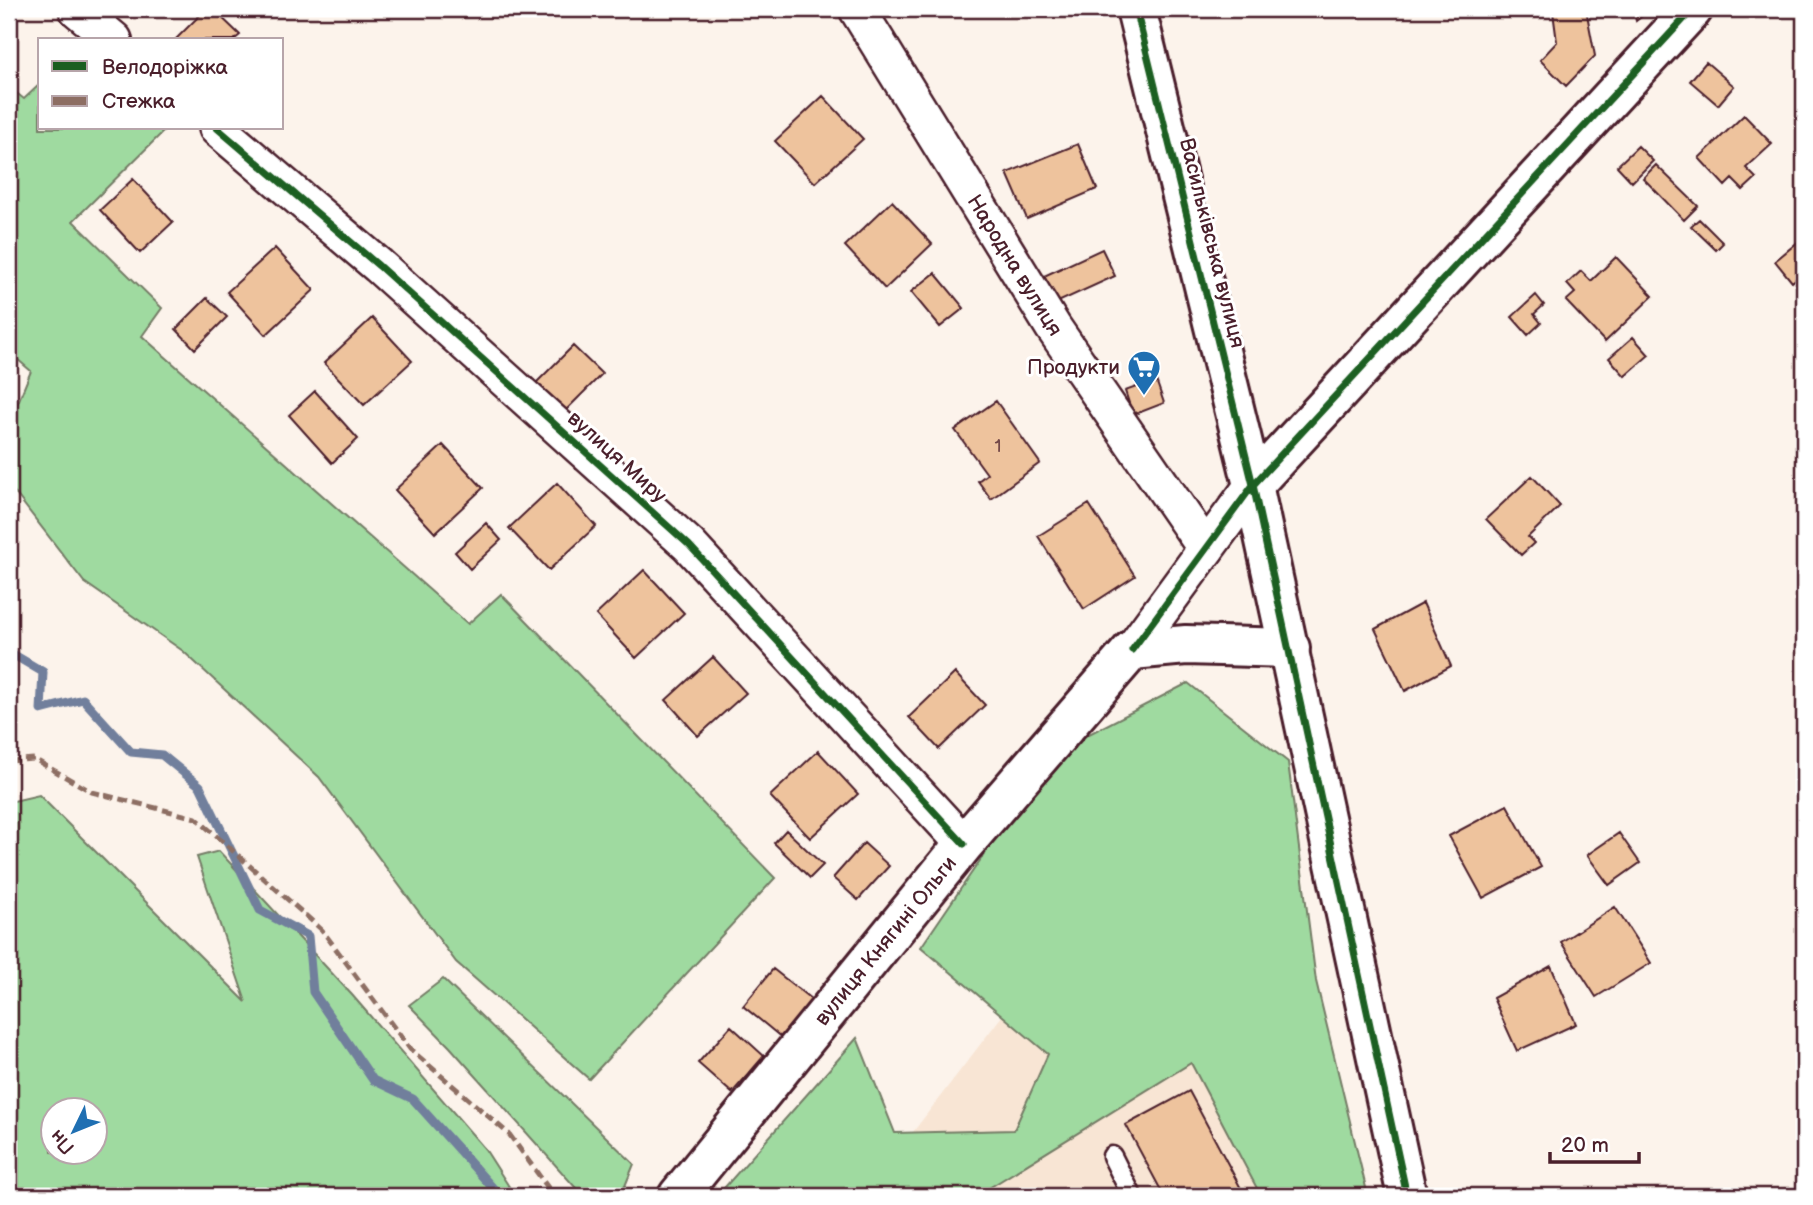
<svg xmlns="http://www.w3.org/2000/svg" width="1813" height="1205" font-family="'Balsamiq Sans',sans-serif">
<rect width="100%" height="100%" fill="#fcf3eb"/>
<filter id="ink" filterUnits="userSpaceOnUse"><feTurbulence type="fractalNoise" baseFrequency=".0143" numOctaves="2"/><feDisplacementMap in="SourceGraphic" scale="14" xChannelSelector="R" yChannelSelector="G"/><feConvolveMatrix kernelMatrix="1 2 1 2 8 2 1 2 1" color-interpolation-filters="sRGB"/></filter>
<g filter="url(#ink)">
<path fill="#f8e5d4" d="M1202 755 1345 1196H864Z"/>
<path fill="#9fdaa0" stroke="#747c66" stroke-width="2" fill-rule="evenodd" d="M40 84V128H159L163 132 73 221 162 308 142 336 468 624 501 594 775 878 589 1079 456 962 319 777 183 651 84 582 9 485V424L31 371 9 352V202L11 199 9 196V87L24 99Z
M1188 683 1288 762 1316 981 1368 1196H1261L1191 1063 976 1196H717L857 1038 895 1133 1014 1130 1048 1054 921 947 1054 752Z
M39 795 246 1002 197 857 219 851 352 995 485 1149 515 1196H9V802ZM52 1110H94V1152H52Z
M443 979 634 1164 621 1196H583L450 1047 409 1005Z"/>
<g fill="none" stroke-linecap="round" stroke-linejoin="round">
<path stroke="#717f9c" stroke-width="9" d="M9 652 43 672 41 710 83 699 131 752 162 755 200 786 260 910 308 936 313 992 373 1080 413 1099 500 1196"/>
</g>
<path fill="#eec39d" stroke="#4a1f2b" stroke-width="2" d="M206 9H213L240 35 234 40H175Z
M1570 9H1586L1595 56 1566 86 1540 60 1557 42 1553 12Z
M1633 9H1651L1636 21Z
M1706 62 1734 86 1718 105 1690 81Z
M823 96 863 139 815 183 775 141Z
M1744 115 1772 144 1746 168 1756 178 1743 190 1732 179 1725 186 1699 158Z
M1078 144 1097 189 1027 219 1007 173Z
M1638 146 1653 161 1632 182 1617 166Z
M1656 165 1698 206 1684 220 1643 178Z
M133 179 173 222 140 253 100 210Z
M892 201 932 244 885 289 845 246Z
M1699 219 1723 243 1716 250 1691 226Z
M1804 237V272L1792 282 1775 261Z
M275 248 314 290 266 335 227 292Z
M1102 249 1115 276 1056 303 1044 276Z
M1616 257 1653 296 1605 342 1566 301 1575 293 1567 284 1581 271 1591 281Z
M935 273 964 308 940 327 911 292Z
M1536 295 1544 305 1534 314 1541 323 1528 335 1512 317Z
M207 298 227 317 195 349 176 329Z
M372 318 412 361 364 405 324 363Z
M1633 337 1649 355 1625 376 1609 358Z
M573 346 602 374 559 417 530 389Z
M1156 380 1164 403 1133 415 1125 391Z
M315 391 358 439 332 463 289 415Z
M996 401 1040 463 991 499 978 481 987 474 955 430Z
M443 445 483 488 435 533 395 490Z
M1532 476 1560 506 1528 537 1534 543 1521 555 1486 519Z
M557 483 596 526 549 570 509 528Z
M1089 504 1135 576 1084 609 1038 536Z
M486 523 501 540 470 569 455 552Z
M644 570 684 613 636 658 596 615Z
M1423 603 1451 666 1405 691 1375 629Z
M713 657 746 693 698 736 666 700Z
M955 673 985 705 939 749 909 717Z
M818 751 858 794 810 838 770 796Z
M1507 805 1541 867 1483 898 1449 836Z
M786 830 823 865 810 878 774 843Z
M1619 833 1640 863 1609 885 1587 855Z
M864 843 889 866 858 900 833 878Z
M1615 907 1651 963 1596 997 1561 942Z
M1551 966 1576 1024 1517 1051 1493 998Z
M773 969 812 1000 782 1038 743 1006Z
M731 1026 764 1056 732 1093 698 1063Z
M1189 1091 1245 1196H1164L1126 1125Z"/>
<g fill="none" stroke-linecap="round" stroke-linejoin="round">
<defs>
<path id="service" d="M1112 1156 1132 1196"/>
<g id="minor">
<path d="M77 9 114 40"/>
<path id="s1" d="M857 9 1053 327 1206 549"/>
<path d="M217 128 379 266 689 545 964 844"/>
<path d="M1132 650 1253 485"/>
</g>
<g id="tertiary">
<path d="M1136 9 1253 485 1407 1196"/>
<path d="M1253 485 1693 9"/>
<path id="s2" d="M678 1196 964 844 1132 650 1186 645 1290 648"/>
</g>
</defs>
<use href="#service" stroke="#4a1f2b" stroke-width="23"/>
<use href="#minor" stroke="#4a1f2b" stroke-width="40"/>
<use href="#tertiary" stroke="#4a1f2b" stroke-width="44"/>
<use href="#service" stroke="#fff" stroke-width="18"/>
<use href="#minor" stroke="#fff" stroke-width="35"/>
<use href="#tertiary" stroke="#fff" stroke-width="38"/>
<path stroke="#8d6e63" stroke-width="5" stroke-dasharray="10 5" stroke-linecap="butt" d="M9 761 34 759 92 792 196 818 322 930 410 1049 509 1134 554 1196"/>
<defs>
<path id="cycleway" d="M1136 9 1253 485 1407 1196
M217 128 379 266 689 545 964 844
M1132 650 1253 485 1693 9"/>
</defs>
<use href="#cycleway" stroke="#fff" stroke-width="11"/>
<use href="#cycleway" stroke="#1b5e20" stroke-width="7"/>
</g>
</g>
<defs>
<symbol id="supermarket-pin" viewBox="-11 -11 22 30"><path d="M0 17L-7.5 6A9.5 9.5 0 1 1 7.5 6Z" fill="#1f6fb2" stroke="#fff"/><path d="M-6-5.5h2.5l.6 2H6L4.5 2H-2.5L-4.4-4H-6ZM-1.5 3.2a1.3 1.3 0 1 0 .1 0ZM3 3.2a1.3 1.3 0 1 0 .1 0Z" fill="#fff"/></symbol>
</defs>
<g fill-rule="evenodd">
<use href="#supermarket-pin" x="1125" y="348" width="38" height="52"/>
</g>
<g text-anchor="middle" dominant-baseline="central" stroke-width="6" stroke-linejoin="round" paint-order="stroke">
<g font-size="18" fill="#734848">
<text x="998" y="446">1</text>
</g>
<g font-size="21" fill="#4a1f2b" stroke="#fff">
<text transform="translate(1212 243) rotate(76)">Васильківська вулиця</text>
<text stroke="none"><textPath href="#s1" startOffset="301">Народна вулиця</textPath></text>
<text transform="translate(617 457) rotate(42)">вулиця Миру</text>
<text stroke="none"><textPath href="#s2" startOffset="329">вулиця Княгині Ольги</textPath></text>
</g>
<g font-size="21" fill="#4a1f2b" stroke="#fff" text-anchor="end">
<text x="1120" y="367">Продукти</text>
</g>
</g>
<rect width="1813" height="1205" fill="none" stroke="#fff" stroke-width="35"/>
<rect x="18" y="18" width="1778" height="1170" fill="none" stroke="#4a1f2b" stroke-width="2.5" filter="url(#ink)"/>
<rect x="38" y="38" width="245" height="91" fill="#ffffff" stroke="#b7a5aa" stroke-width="2"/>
<rect x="52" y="61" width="35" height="10" fill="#1b5e20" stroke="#b7a5aa" stroke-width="2"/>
<text x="102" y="74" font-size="21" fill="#4a1f2b">Велодоріжка</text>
<rect x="52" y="96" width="35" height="10" fill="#8d6e63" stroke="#b7a5aa" stroke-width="2"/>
<text x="102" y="108" font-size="21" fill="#4a1f2b">Стежка</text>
<g transform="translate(74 1131) rotate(227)"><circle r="33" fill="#ffffff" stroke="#b7a5aa" stroke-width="2"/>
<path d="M0-5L12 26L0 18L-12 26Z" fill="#1f6fb2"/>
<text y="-10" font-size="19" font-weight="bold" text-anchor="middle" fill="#4a1f2b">Пн</text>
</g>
<path d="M1550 1152v10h89v-10" fill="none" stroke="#4a1f2b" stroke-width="3.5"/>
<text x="1561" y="1152" font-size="21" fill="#4a1f2b" stroke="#ffffff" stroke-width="5" paint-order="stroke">20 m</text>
</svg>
